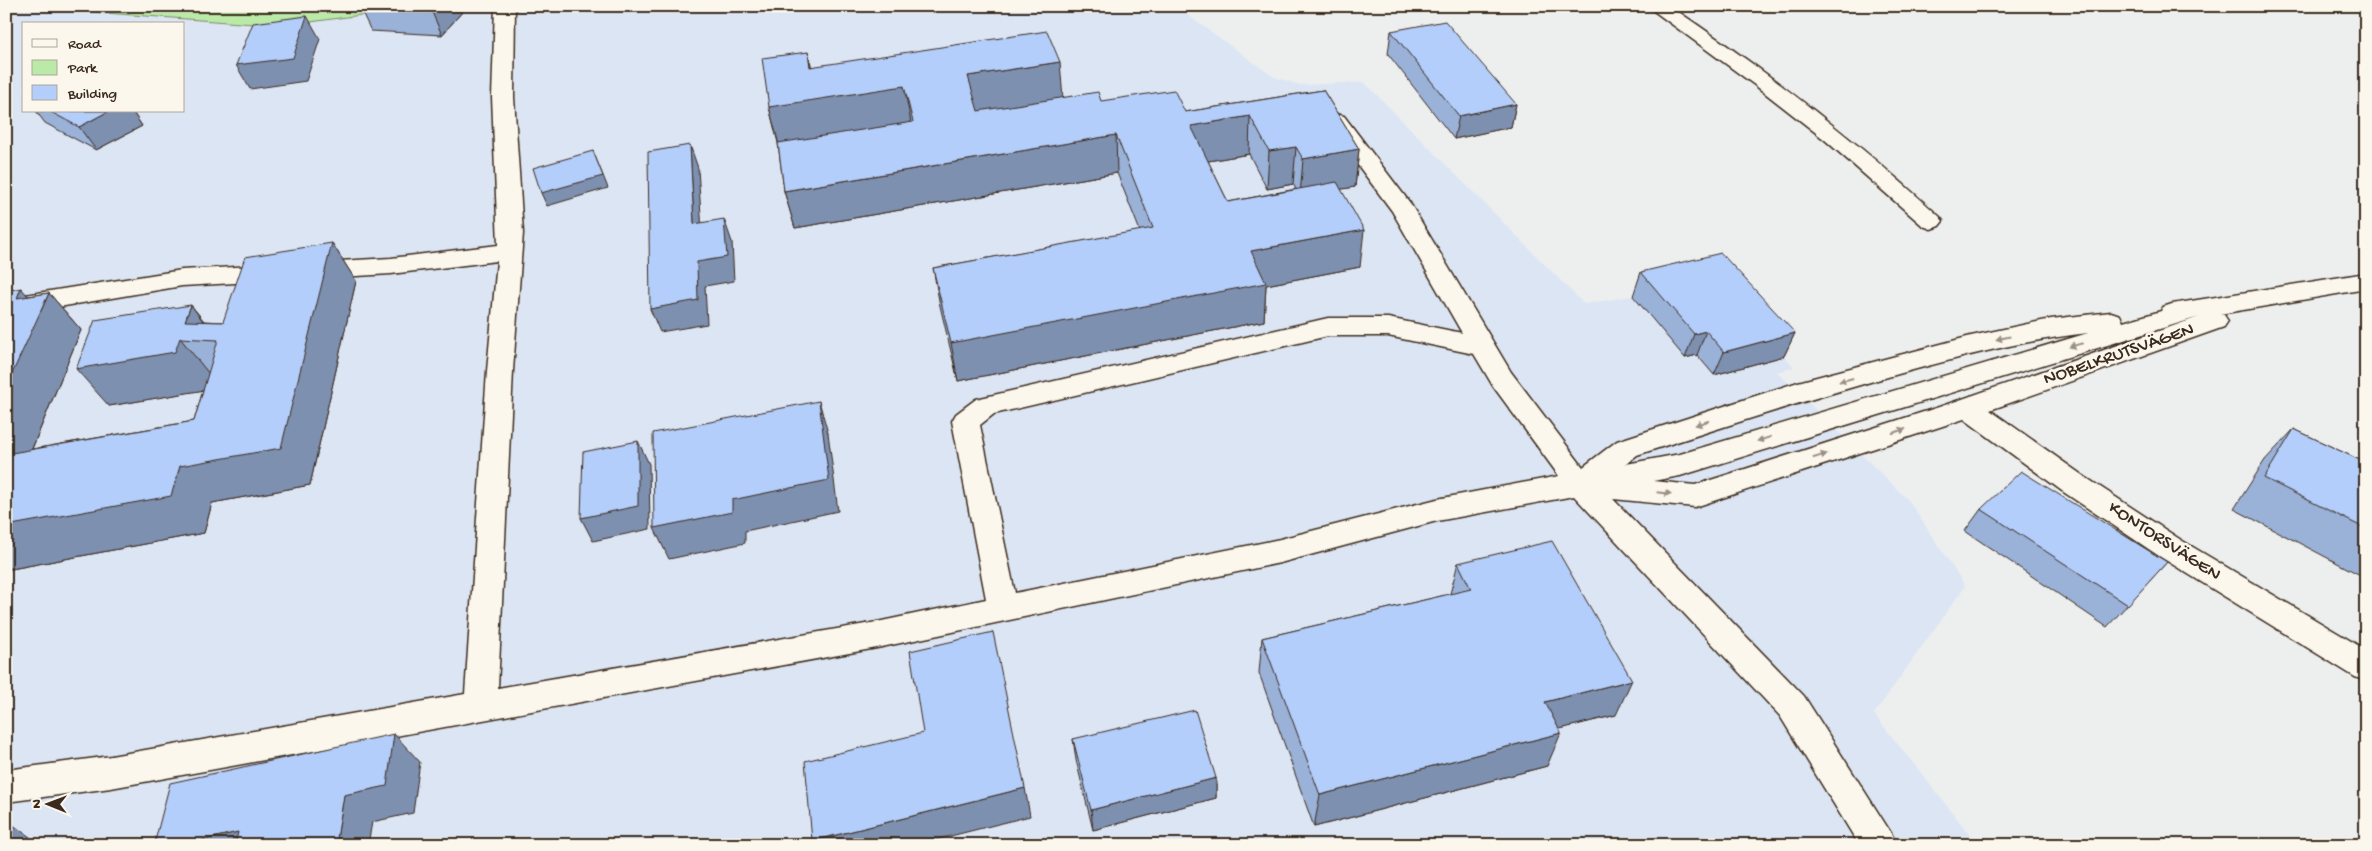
<svg xmlns="http://www.w3.org/2000/svg" width="2372" height="851" font-family="'Gochi Hand',sans-serif">
<rect width="100%" height="100%" fill="#edefef"/>
<filter id="ink" filterUnits="userSpaceOnUse"><feTurbulence type="fractalNoise" baseFrequency=".02" numOctaves="2"/><feDisplacementMap in="SourceGraphic" scale="10" xChannelSelector="R" yChannelSelector="G"/><feConvolveMatrix kernelMatrix="1 2 1 2 8 2 1 2 1" color-interpolation-filters="sRGB"/></filter>
<g filter="url(#ink)">
<path fill="#dce5f3" fill-rule="evenodd" d="M6 6H1175L1274 77 1300 85 1364 82 1584 304 1638 295 1711 277 1794 367 1777 372 1909 501 1965 586 1874 714 1978 845H6ZM24 24H184V111H24Z"/>
<path fill="#bae9a8" stroke="#7a8a63" d="M78 6H427L281 26 78 11Z"/>
<g fill="none" stroke-linecap="round" stroke-linejoin="round">
<defs>
<path id="minor" d="M495 6H515L514 97 523 233 513 371 498 688 877 622 986 599 952 421 956 414 976 399 1328 318H1388L1462 333 1392 211 1325 121 1328 116 1336 114 1344 116 1410 203 1511 372 1583 467 1617 441 1798 382 1971 336 2051 319 2111 312 2120 315 2123 322 2161 311 2163 307 2172 304 2366 273V289L2220 314 2224 315 2228 321 2224 327 1990 410 2082 475 2181 540 2366 650V681L2355 677 2159 556 2062 491 1964 419 1695 507 1613 499 1804 696 1891 833 1897 845H1859L1780 716 1574 496 1437 521 1280 563 877 648 111 788 6 802V770L111 756 465 694 487 371 497 261 391 274 182 286 6 316V298L182 270 391 258 498 245 492 97ZM2199 317 1939 407 1695 485 1653 481 1680 476ZM2088 333 1680 454 1626 464 1637 455C1725 426 1813 398 1902 373 1964 356 2025 340 2088 333ZM1328 336H1388L1474 354 1493 386 1559 476 1437 499 1280 539 1015 593 980 425 994 414Z
M1647 6H1670C1765 70 1855 139 1939 216L1943 221 1939 226 1931 229 1923 226 1825 140 1756 86Z"/>
</defs>
<use href="#minor" stroke="#3b2a1e" stroke-width="3"/>
<use href="#minor" fill="#fbf7ec" fill-rule="evenodd"/>
</g>
<path fill="#9ab1d8" stroke="#3b2a1e" fill-rule="evenodd" d="M361 6H459L462 12 442 35 371 31 360 8Z
M1391 31 1516 104 1511 127 1454 139 1388 54Z
M812 67 1185 112 1323 90 1359 149 1355 187 1341 189 1360 267 1266 285 1264 321 958 381 940 306 933 268 1140 231 1117 173 795 228 784 191 778 143 769 107ZM1249 154 1267 189 1293 184 1296 189 1228 202 1208 161Z
M36 111H132L142 126 96 150 45 123Z
M332 243 356 281 310 485 212 503 204 533 6 570V291L28 296 49 293 81 330 32 449 194 421 203 390 109 406 191 305 204 321 223 322Z
M1641 272 1795 333 1784 356 1714 375 1697 355 1685 358 1633 296Z
M2294 429 2366 463V578L2234 509 2265 460Z
M1981 509 2167 562 2107 627 1965 531Z
M1458 563 1616 715 1559 729 1547 766 1314 827 1259 673 1262 638 1450 594Z
M1073 739 1216 778V798L1093 830 1076 760Z"/>
<path fill="#7d90b0" stroke="#3b2a1e" d="M437 6H459L462 12 442 35 432 12Z
M307 16 320 39 306 81 250 89 236 65Z
M808 52 817 89 904 86 911 123 779 145 769 107 810 67Z
M1060 62 1063 99 973 114 968 76Z
M1516 104 1511 127 1454 139 1459 116Z
M109 111H132L142 126 96 150 79 127Z
M1250 116 1249 154 1191 164V126Z
M1116 135 1117 173 795 228 784 191Z
M690 145 698 168 703 247 694 224Z
M1296 147 1293 184 1267 189 1269 151Z
M1359 149 1355 187 1300 196 1303 159Z
M593 151 608 188 547 206 541 193Z
M724 219 732 242 734 281 705 286 707 324 660 332 650 309 697 262Z
M1364 230 1360 267 1266 285 1264 321 958 381 951 343 1251 251Z
M332 243 356 281 310 485 212 503 204 533 6 570V526L180 466Z
M21 288 41 311 49 293 81 330 12 497 6 491V387L17 298Z
M191 305 217 340 185 321Z
M1706 331 1697 355 1685 358 1694 334Z
M1795 333 1784 356 1714 375 1724 352Z
M180 338 210 375 205 390 109 406 76 369Z
M819 401 828 433 838 511 745 531V543L669 559 654 528 732 500Z
M638 441 649 464 650 529 593 541 581 518Z
M1632 680 1616 715 1532 736 1545 702Z
M1561 733 1547 766 1314 827 1320 795Z
M394 734 420 762 413 813 372 822 368 845H336L344 795Z
M1216 778V798L1093 830 1091 810Z
M1025 788 1030 816 915 845H814L812 841Z
M6 820 30 837 28 845H6Z
M238 832 254 845H181Z"/>
<path fill="#b3cefb" stroke="#3b2a1e" d="M361 6H437L432 12 360 8Z
M307 16 293 58 236 65 253 23Z
M1445 21 1516 104 1459 116 1391 31Z
M1047 31 1060 62 968 76 978 111 1098 92 1101 101 1174 90 1185 112 1323 90 1359 149 1303 159 1296 147 1269 151 1250 116 1191 126 1228 202 1337 182 1364 230 1251 251 1266 283 951 343 933 268 1153 228 1116 135 784 191 778 143 913 122 904 86 769 107 762 58 808 52 810 67Z
M49 111H109L79 127Z
M690 145 694 224 724 219 727 257 697 262 698 300 650 309 648 152Z
M593 151 603 176 541 193 533 168Z
M332 243 281 448 180 466 171 496 6 526V454L194 421 218 340 180 338 175 352 76 369 95 320 191 305 185 321 223 322 245 257Z
M1721 253 1795 333 1724 352 1706 331 1694 334 1641 272Z
M21 288 17 298 49 293 6 387V291Z
M819 401 829 480 732 500V512L654 528 653 433Z
M2294 429 2366 463V529L2264 478Z
M638 441V506L581 518 583 452Z
M2021 471 2167 562 2128 605 1981 509Z
M1552 541 1632 680 1545 702 1561 733 1320 795 1262 638 1471 589 1458 563Z
M993 632 1025 788 812 841 805 761 923 733 910 651Z
M1195 710 1216 778 1091 810 1073 739Z
M394 734 387 786 344 795 336 845H235L238 832 181 845H154L170 783Z"/>
<defs><path id="oneway-solid" d="M-6-.8H1V-3.2L6.5 0L1 3.2V.8H-6Z" transform="scale(1.25)"/></defs>
<g fill="#9b9085">
<use href="#oneway-solid" transform="translate(2003 338) rotate(168)"/>
<use href="#oneway-solid" transform="translate(2076 345) rotate(164)"/>
<use href="#oneway-solid" transform="translate(1846 380) rotate(165)"/>
<use href="#oneway-solid" transform="translate(1702 423) rotate(162)"/>
<use href="#oneway-solid" transform="translate(1899 431) rotate(-18)"/>
<use href="#oneway-solid" transform="translate(1764 439) rotate(163)"/>
<use href="#oneway-solid" transform="translate(1820 456) rotate(-17)"/>
<use href="#oneway-solid" transform="translate(1664 493) rotate(6)"/>
</g>
</g>
<g text-anchor="middle" dominant-baseline="central" stroke-width="5" stroke-linejoin="round" paint-order="stroke">
<g font-size="19" fill="#3b2a1e" stroke="#fbf7ec">
<text transform="translate(2119 355) rotate(-19)">NOBELKRUTSVÄGEN</text>
<text transform="translate(2164 542) rotate(33)">KONTORSVÄGEN</text>
</g>
</g>
<rect width="2372" height="851" fill="none" stroke="#fbf7ec" stroke-width="25"/>
<rect x="12" y="12" width="2347" height="826" fill="none" stroke="#3b2a1e" stroke-width="2" filter="url(#ink)"/>
<rect x="22" y="22" width="162" height="90" fill="#fbf7ec" stroke="#aea59a"/>
<rect x="32" y="39" width="25" height="8" fill="#fbf7ec" stroke="#aea59a"/>
<text x="68" y="48" font-size="15" fill="#3b2a1e">Road</text>
<rect x="32" y="60" width="25" height="15" fill="#bae9a8" stroke="#aea59a"/>
<text x="68" y="72" font-size="15" fill="#3b2a1e">Park</text>
<rect x="32" y="85" width="25" height="15" fill="#b3cefb" stroke="#aea59a"/>
<text x="68" y="98" font-size="15" fill="#3b2a1e">Building</text>
<g transform="translate(48 804) rotate(271)" stroke="#fbf7ec" stroke-width="4" paint-order="stroke">
<path d="M0-4L9 19L0 12L-9 19Z" fill="#3b2a1e"/>
<text y="-8" font-size="14" font-weight="bold" text-anchor="middle" fill="#3b2a1e">N</text>
</g>
</svg>
